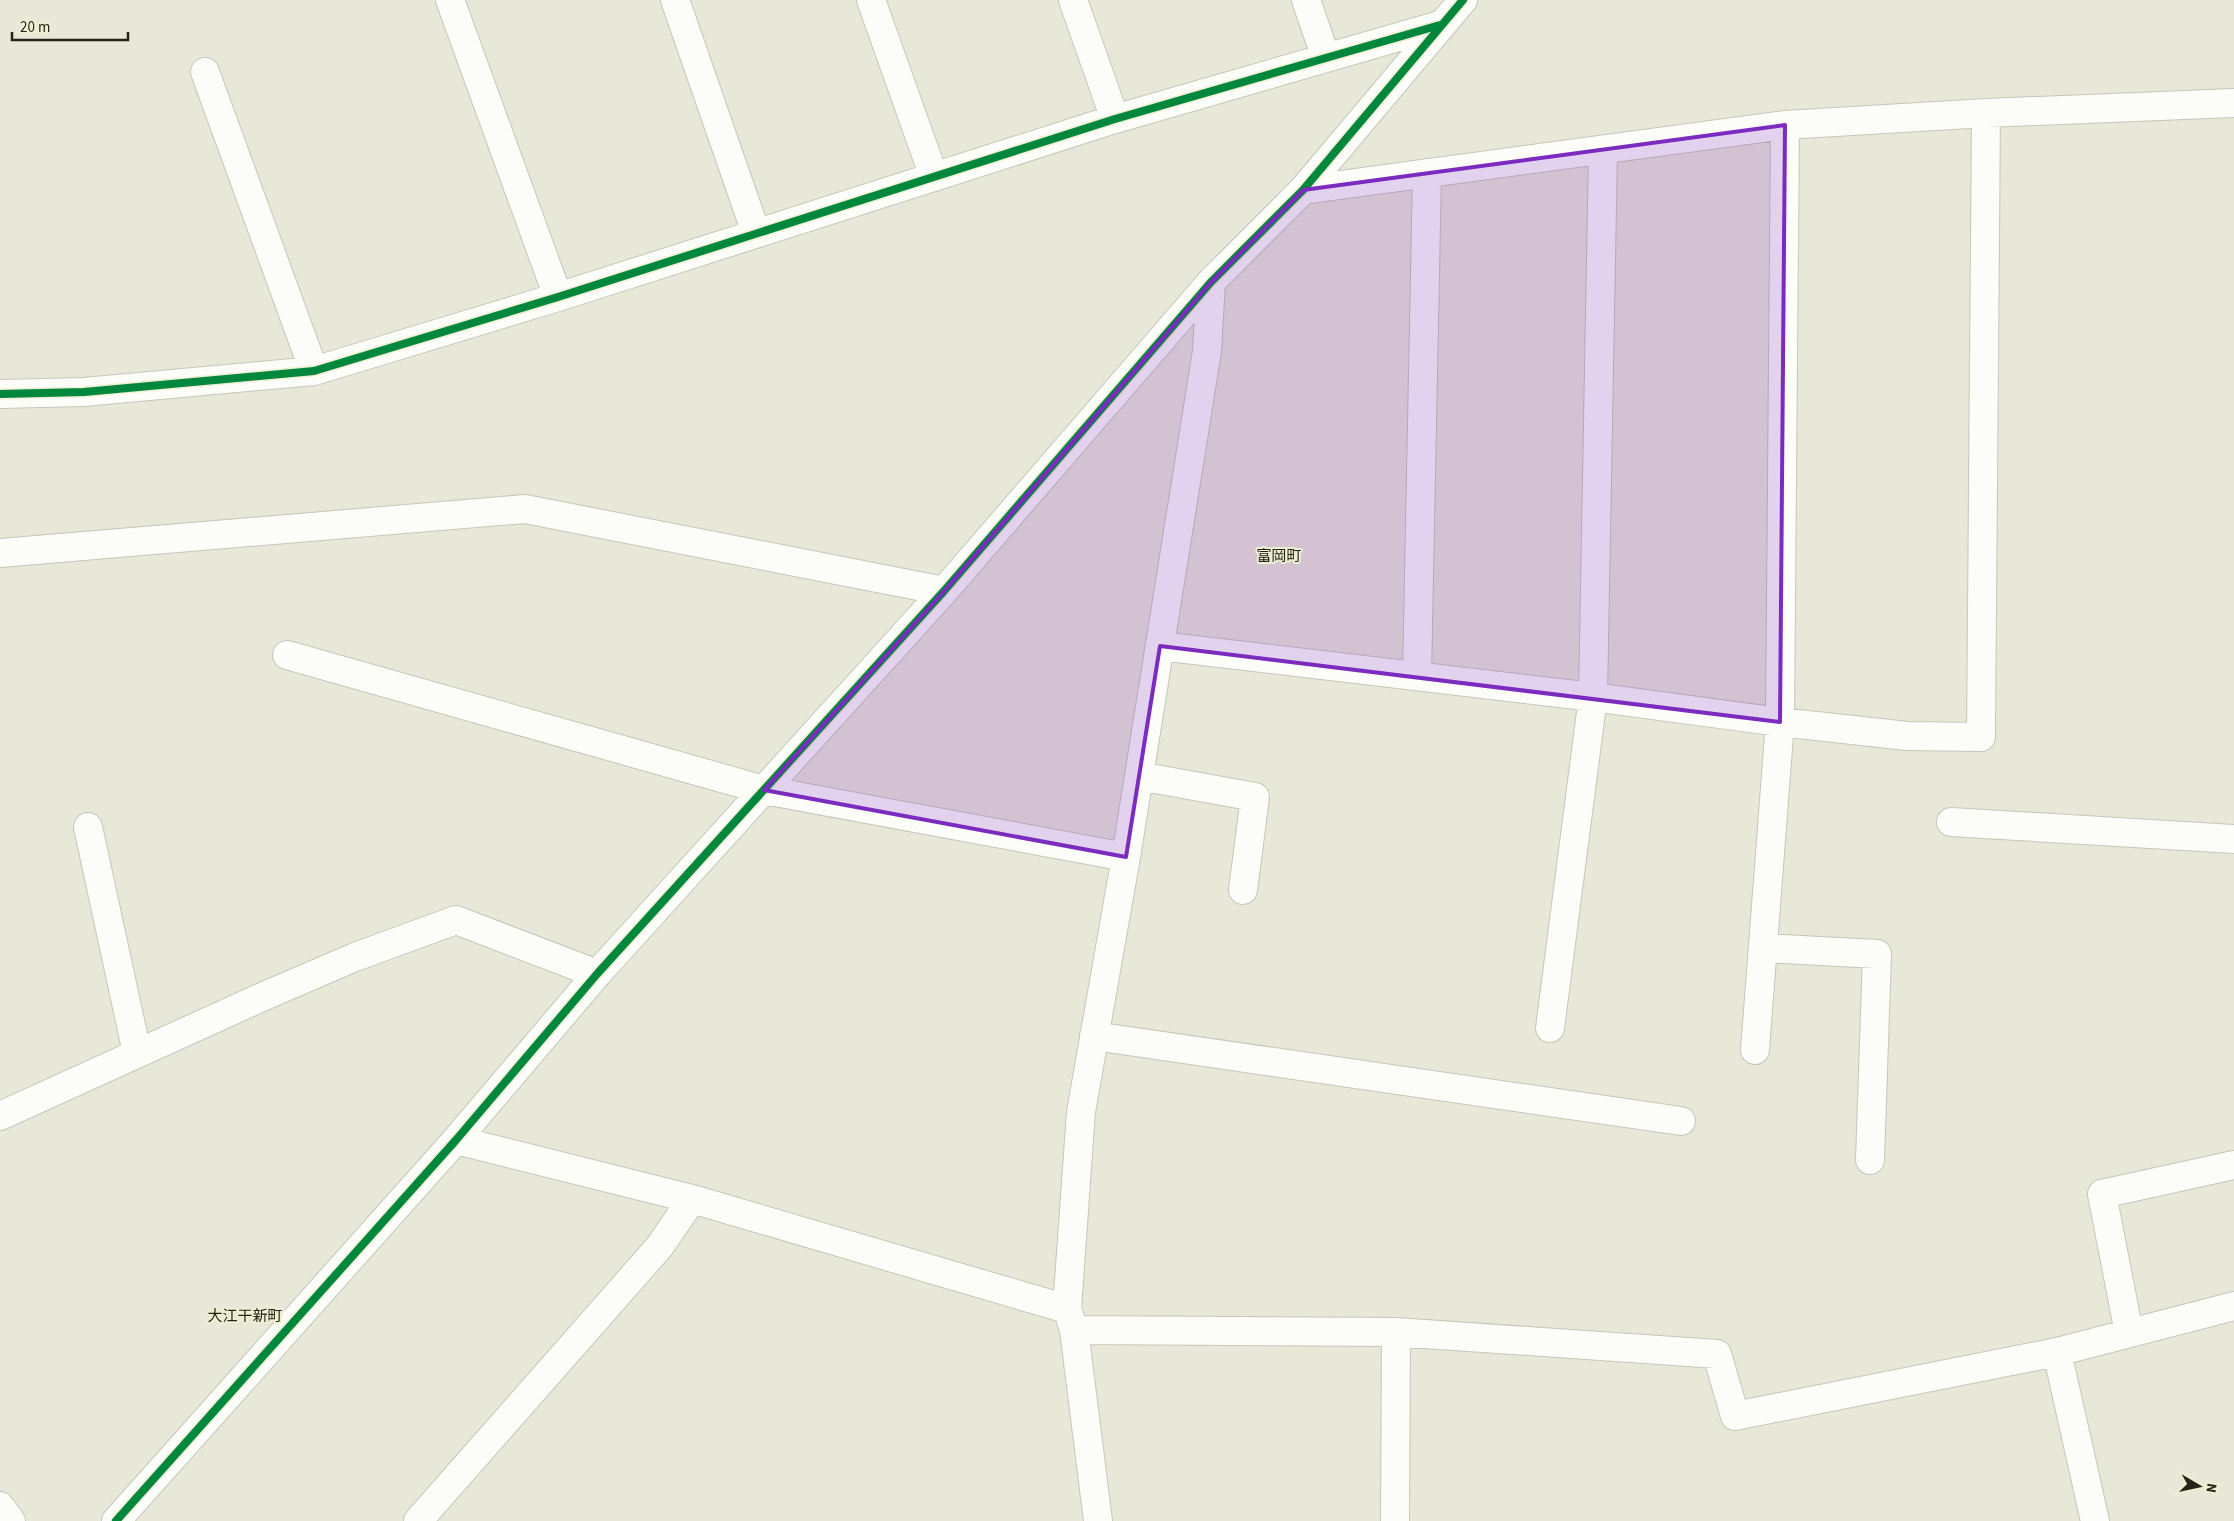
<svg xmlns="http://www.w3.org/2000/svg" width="2234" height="1521" font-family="'Source Sans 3','Noto Sans JP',sans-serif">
<rect width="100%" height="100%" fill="#e8e8d8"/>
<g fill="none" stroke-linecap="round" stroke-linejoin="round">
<defs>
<path id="minor" d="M450 0 558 297
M675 0 756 233
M871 0 934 177
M1073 0 1115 119
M1306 0 1326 58
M205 72 314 371
M1303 190 1785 125 1986 113 2234 103
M0 394 84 392 314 371 558 297 1115 119 1440 25
M0 553 525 509 944 591
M1160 646 1593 697 1780 722 1907 736 1981 737 1986 113
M287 655 764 790 1126 857
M1417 676 1427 173
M1139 776 1255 797 1243 890
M1951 822 2234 839
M88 827 137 1053
M1763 948 1877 954 1870 1160
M1550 1028 1593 697 1603 151
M1094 1036 1681 1121
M1755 1050 1780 722 1785 125
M0 1116 262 997 355 957 456 920 597 974
M456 1140 692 1199 1067 1309
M1074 1330 1396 1332 1395 1521
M1396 1332 1717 1354 1735 1416 2057 1352 2095 1521
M2129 1333 2102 1194 2234 1165
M2057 1352 2234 1306
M0 1506 11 1521
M116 1521 456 1140 597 974 944 591 1211 282 1303 190 1463 0
M418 1521 660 1246 692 1199
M1098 1521 1074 1330 1067 1309 1081 1112 1126 857 1207 351 1211 282"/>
</defs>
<use href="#minor" stroke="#c6c6ba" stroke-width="30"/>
<use href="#minor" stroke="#fcfcf9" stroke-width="28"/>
<defs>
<path id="cycleway" d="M0 394 84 392 314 371 558 297 1115 119 1440 25
M116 1521 456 1140 597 974 944 591 1211 282 1303 190 1463 0"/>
</defs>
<use href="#cycleway" stroke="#eeeed2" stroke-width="11"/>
<use href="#cycleway" stroke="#00873e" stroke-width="8"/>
</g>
<path fill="#7b2cbf" fill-opacity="0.2" stroke="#7b2cbf" stroke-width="4" stroke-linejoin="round" d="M1785 125 1780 722 1160 646 1126 857 764 790 944 591 1211 282 1303 190Z"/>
<g text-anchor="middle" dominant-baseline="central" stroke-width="4" stroke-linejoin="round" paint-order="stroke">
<g font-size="15" fill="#242419" stroke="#eeeed2">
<text x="1279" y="556">富岡町</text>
<text x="245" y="1316">大江干新町</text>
</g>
</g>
<g transform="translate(2199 1486) rotate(99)" stroke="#eeeed2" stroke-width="4" paint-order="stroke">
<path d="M0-4L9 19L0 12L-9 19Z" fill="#242419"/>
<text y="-8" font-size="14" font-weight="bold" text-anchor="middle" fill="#242419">N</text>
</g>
<path d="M12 32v8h116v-8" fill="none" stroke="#242419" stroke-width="2.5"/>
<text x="20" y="32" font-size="15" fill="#242419" stroke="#eeeed2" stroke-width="4" paint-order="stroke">20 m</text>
</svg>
